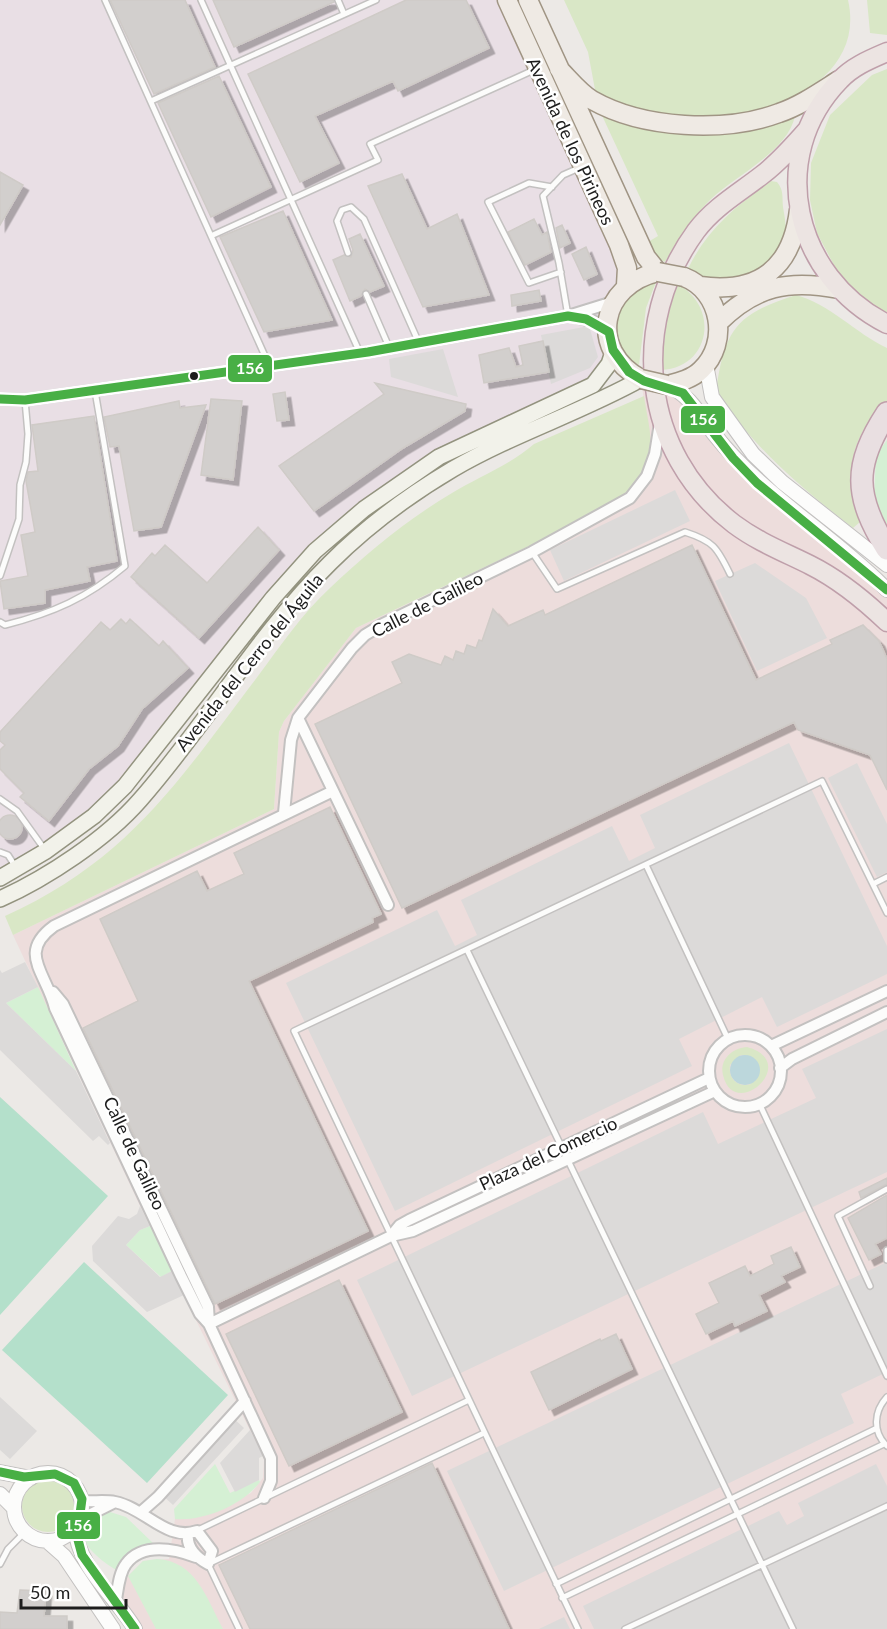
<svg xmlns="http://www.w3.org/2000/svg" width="887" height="1629" font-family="Lato,sans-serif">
<defs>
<filter id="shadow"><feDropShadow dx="5.5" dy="5.5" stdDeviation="0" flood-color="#0004"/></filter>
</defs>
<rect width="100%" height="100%" fill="#ece9e6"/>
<path fill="#eddddc" d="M641 380 667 385 713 433 887 590V1629H135L116 1600 128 1576 143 1561 169 1559 175 1519H187L251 1493 263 1478 264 1459 140 1206 13 935 274 809 279 732 284 721 356 628 529 547 651 448Z"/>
<path fill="#e9dfe5" d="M0 0H507L624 259 610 343 593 385 439 457 315 551 125 786 0 878Z"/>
<path fill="#d9e7c6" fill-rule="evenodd" d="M564 0H848C868 86 753 126 685 119 654 115 625 106 596 95L588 52Z
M867 0H887V35L870 33Z
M887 69V313L858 296 836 269 817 233 810 200 811 163 830 115 872 75Z
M599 109 649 127 795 116C788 151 735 176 711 199 692 218 678 239 665 262L657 258 648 242 658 236Z
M771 181 777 182C784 190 782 197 783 207 785 219 788 233 783 244 771 267 734 287 709 279 702 277 694 272 688 269 706 230 737 205 771 181Z
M656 282 646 308 639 365C613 350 611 321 628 299 631 295 633 290 637 288 642 285 650 284 656 282Z
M677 284C720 306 711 368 661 370L668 309Z
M796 295C830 304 855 333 887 348V401C850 435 843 476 860 522L853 528C801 488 752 446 716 391 725 328 737 314 796 295Z
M644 396C646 412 652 432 650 447 648 473 625 496 605 510L356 628 284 721 279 732 274 809 13 935 5 916C129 860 179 780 258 676 281 645 302 614 330 588 367 553 408 519 452 493 478 477 510 465 534 444Z
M747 1047C802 1062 734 1123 723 1075 719 1059 733 1048 747 1047ZM741 1055H746L751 1084C738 1088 728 1079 730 1065Z
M22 1506a26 26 0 1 1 52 0a26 26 0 1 1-52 0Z"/>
<path fill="#d5f0d4" d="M887 440V525L874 498 876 455Z
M38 987 76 1071 6 1003Z
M150 1226 172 1271 161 1277 126 1245 140 1230Z
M215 1464 230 1493 259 1480 260 1482C242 1505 205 1521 175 1519L174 1509Z
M110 1512 126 1517 154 1544 130 1552 117 1570C90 1556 58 1520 110 1512Z
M157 1559C196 1561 207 1599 223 1629H156L128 1576 143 1561Z"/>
<path fill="#b4e0cb" d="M0 1097 108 1196 0 1315Z
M84 1262 228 1395 147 1483 2 1350Z"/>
<path fill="#dcdad9" d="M584 327 590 329 598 357 590 368 551 384 541 335Z
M443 349 458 397 391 377 389 359Z
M675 490 690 521 564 581 550 550Z
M755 563 806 598 827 638 757 671 715 581Z
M789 743 887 946V974L777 1027 762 997 679 1039 692 1066 395 1211 286 983 437 910 455 946 477 935 461 900 612 826 629 861 655 848 640 815Z
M857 763 887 824V872L877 877 828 778Z
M25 962 38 987 6 1003 76 1071 110 1143 108 1145 99 1136 93 1141 0 1050V970L2 973Z
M887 1029V1172L412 1396 357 1280 703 1112 718 1144 784 1113 816 1098 802 1069Z
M140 1206 150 1226 140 1230 126 1245 160 1277 172 1271 184 1295 147 1312 93 1261 92 1246 118 1216 129 1219 137 1214Z
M887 1262V1372L841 1394 854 1423 504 1591 447 1471Z
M0 1397 37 1431 10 1459 0 1450Z
M231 1416 244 1428 173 1505 161 1494Z
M250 1430 263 1456 259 1458V1480L235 1492 220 1463Z
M876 1464 887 1486V1629H594L583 1606 779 1511 787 1525 804 1516 798 1503Z
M564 1617 570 1629H539Z"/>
<path fill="#bcd7dc" d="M730 1070a15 15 0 1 1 30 0a15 15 0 1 1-30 0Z"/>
<path fill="#d2cfcd" stroke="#cfcbc7" stroke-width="1.5" filter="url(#shadow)" d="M110 0H185L215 67 154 94Z
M213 0H333L334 2 234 47Z
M406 0H466L489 48 398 91 393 81 315 116 339 163 300 182 248 74Z
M219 76 271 187 211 217 158 103Z
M0 172 23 185 0 225Z
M402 174 427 229 457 214 489 295 423 307 368 186Z
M283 211 332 320 264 332 220 237Z
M534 219 542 235 547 232 551 252 525 265 508 232Z
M562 225 570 243 560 248 556 228Z
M360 234 384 286 370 292 365 289 361 296 350 301 333 260 344 255 351 257 353 250 349 239Z
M586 247 597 274 584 280 572 254Z
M539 290 541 301 512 306 511 295Z
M543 341 549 372 484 383 479 355 509 348 516 367 523 365 519 346Z
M375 383 466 404 465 411 403 448 314 511 279 466 384 394Z
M285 392 289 420 277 421 273 394Z
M211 399 242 401 233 480 201 475Z
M179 401 180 408 206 405 161 527 134 531 119 446 110 447 104 417Z
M94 416 117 561 87 567 90 581 45 590V603L4 609 0 581 28 576 21 535 35 532 26 481 28 472 38 471 32 425Z
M258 527 279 550 199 638 131 577 152 553 155 556 165 545 207 583Z
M692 545 756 680 832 644 830 640 863 625 879 641 887 659V790L870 755 798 730 794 722 402 908 315 724 402 683 392 662 409 654 441 665 445 656 453 660 456 651 464 654 467 645 476 648 479 640 482 641 493 609 508 626 543 610 545 615Z
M121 619 126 624 130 619 159 646 163 641 188 668 142 709 118 746 89 769 49 821 20 797 24 793 0 769V750L5 745 0 741V732L101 622 110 630Z
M330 807 381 914 372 918 373 922 249 981 368 1231 215 1304 83 1028 138 1001 100 919 197 871 207 891 244 874 234 853Z
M-2 827a12 12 0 1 1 24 0a12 12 0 1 1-24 0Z
M887 1178V1184L861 1198 859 1192Z
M887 1195V1238L875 1244 881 1254 869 1260 848 1218Z
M791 1247 800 1267 781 1276 785 1282 759 1295 767 1311 735 1326 733 1321 706 1334 696 1314 719 1303 709 1283 745 1266 750 1276 774 1264 771 1256Z
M339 1280 402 1412 289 1466 226 1334Z
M616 1334 632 1369 549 1410 531 1372 600 1339 601 1341Z
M432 1463 509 1629H250L219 1565Z
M20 1590 46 1591 44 1616H67V1629H0V1612L17 1613Z"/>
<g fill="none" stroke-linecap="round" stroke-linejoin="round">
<defs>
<path id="service" d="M105 0 269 365
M201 0 360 353
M338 0 344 14
M151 101 376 0
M552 187 529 183 488 202 529 283 561 272
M213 235 378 160 370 144 536 69
M348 253 337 221 342 210 351 207 364 219 419 343
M366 294 389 347
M568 316 559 263 543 196 563 175 579 168
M532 552 557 589 685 532C713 541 717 547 730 574
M0 576 19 519 20 485 26 462 28 434 25 400
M0 622 5 625C53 613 87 598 125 566L95 391
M0 799 17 811 45 850
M0 852 8 855 15 866
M646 865 728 1039
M873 884 887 877
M467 950 793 1629
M759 1103 887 1376
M887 1250V1260
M870 1286 838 1216 887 1189
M887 1397C874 1411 872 1432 887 1446
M198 1530 469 1400
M0 1564 8 1549 25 1532
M556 1584 877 1428
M562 1598 884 1444
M239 1629 208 1564 484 1433
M578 1629 294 1031 822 781 887 913
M625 1629 887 1506"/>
<path id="minor" d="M571 316 595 322 608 332
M0 399 25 400 368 352 568 316 613 302
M298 718 388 905
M284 813 291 740 298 718 352 648 365 635 383 624 532 552 630 498 647 476 655 454 660 423
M53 992 63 1004 208 1307 209 1323
M709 1071a36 36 0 1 1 72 0a36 36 0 1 1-72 0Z
M771 1046 887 991
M780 1068 792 1059 887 1012
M391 1236 400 1225 409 1220 709 1078
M209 1324 391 1236 413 1231 715 1091
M264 1498 271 1481V1458L209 1324 200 1314 181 1276 55 1008C46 972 17 953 54 926L331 792
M82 1501C93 1502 105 1500 115 1502 145 1508 167 1542 197 1531L212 1551 208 1564C196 1557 186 1548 188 1534
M141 1512 158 1497 245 1401
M81 1519 113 1503
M116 1600C118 1588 119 1573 126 1564 142 1542 175 1549 196 1557"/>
<path id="tertiary" d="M706 364 712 397 753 454 782 482 887 565
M667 385C690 395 700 415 714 434 763 496 832 534 887 590
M0 1472 31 1478
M14 1507a34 34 0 1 1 68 0a34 34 0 1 1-68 0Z
M0 1494 14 1508
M76 1527C74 1563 117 1598 135 1629
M47 1541 64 1556 113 1629"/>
<path id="secondary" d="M0 878 46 851 94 816 125 786 273 598 315 551 364 509 439 457 593 385 609 364 613 352
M0 899C47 878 106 839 140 800 207 724 258 634 330 563 366 527 409 495 453 469 513 434 580 413 641 379"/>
<path id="primary" d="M507 0 619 245 627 268 626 285
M528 0 646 257 658 272
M559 69C569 79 580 93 592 100 643 129 725 133 779 113 800 106 820 92 839 80
M700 286C759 294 792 268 799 210
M718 323C755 286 789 279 839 289
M641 379C588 350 600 285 658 272
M667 385C679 382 692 379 701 370 730 343 721 291 684 277"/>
<path id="trunk" d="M887 52C871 59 853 66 840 80 765 157 794 277 887 324
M807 130C793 146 779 162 762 175 739 193 714 207 696 231 628 324 641 453 734 524 758 542 784 552 810 565 838 579 864 600 887 622"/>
<path id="motorway" d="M887 413C853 465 854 496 887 549"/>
</defs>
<use href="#service" stroke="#c3c1c0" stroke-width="8"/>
<use href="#minor" stroke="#c3c1c0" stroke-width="14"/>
<use href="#tertiary" stroke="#c3c1c0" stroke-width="16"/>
<use href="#secondary" stroke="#93937f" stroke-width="18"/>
<use href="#primary" stroke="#a09584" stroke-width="21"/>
<use href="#trunk" stroke="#bf9faa" stroke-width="21"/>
<use href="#motorway" stroke="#bf9faa" stroke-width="24"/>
<use href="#service" stroke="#fcfcfb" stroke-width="5"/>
<use href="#minor" stroke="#fcfcfb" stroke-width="10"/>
<use href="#tertiary" stroke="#fcfcfb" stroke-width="14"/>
<use href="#secondary" stroke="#f2f2ea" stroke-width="15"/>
<use href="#primary" stroke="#efeae4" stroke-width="18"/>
<use href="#trunk" stroke="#ece4e2" stroke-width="18"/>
<use href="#motorway" stroke="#e9dfe1" stroke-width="21"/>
<defs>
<path id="primary-bridge" d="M658 272 684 277
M641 379 667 385"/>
</defs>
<use href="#primary-bridge" stroke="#a09584" stroke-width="21" stroke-linecap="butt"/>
<use href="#primary-bridge" stroke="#efeae4" stroke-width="18"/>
<defs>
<path id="bus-1" d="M0 399 25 400 368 352 568 316 586 319 609 332 613 350 629 372 644 381 683 393 733 458 757 483 887 590
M0 1472 24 1477 55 1474 74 1483 82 1499 77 1536 82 1555 135 1629"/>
</defs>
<use href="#bus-1" stroke="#fff" stroke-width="14"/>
<use href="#bus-1" stroke="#48af45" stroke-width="9"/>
</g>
<circle fill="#1d1d1d" stroke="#fff" stroke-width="2" cx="194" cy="376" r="5"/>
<g text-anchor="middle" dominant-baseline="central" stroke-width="5" stroke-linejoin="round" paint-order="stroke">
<g font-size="18" fill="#1d1d1d" stroke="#fff">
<text transform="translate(571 141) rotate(65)">Avenida de los Pirineos</text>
<text transform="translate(427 604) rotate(-27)">Calle de Galileo</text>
<text transform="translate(249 662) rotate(-51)">Avenida del Cerro del Águila</text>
<text transform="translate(135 1153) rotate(65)">Calle de Galileo</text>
<text transform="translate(548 1153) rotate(-25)">Plaza del Comercio</text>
</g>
</g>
<g stroke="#fff" stroke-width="2">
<rect x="227" y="354" width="46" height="29" rx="6" fill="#48af45"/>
<rect x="680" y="405" width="46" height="29" rx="6" fill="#48af45"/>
<rect x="56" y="1511" width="45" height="29" rx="6" fill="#48af45"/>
</g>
<g font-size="16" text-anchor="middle" font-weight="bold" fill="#fff">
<text x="250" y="374">156</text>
<text x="703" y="425">156</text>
<text x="78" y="1531">156</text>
</g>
<path d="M21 1599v9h105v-9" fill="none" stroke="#1d1d1d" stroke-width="3"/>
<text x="30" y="1599" font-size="18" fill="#1d1d1d" stroke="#ffffff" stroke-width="4.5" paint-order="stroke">50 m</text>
</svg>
